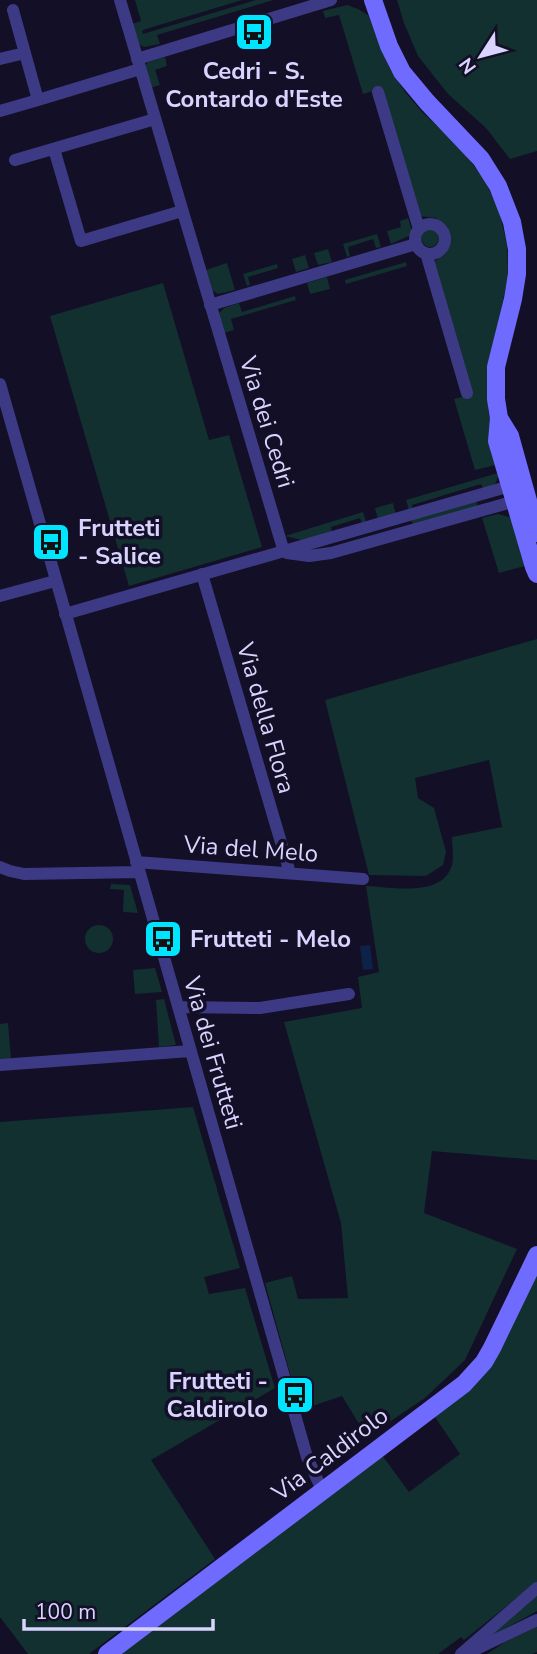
<svg xmlns="http://www.w3.org/2000/svg" width="537" height="1654" font-family="'Nunito Sans',sans-serif">
<rect width="100%" height="100%" fill="#130f26"/>
<path fill="#12302f" d="M135 0H242L146 29 142 31 143 34 256 0H273L157 35 160 44 144 47 137 43 132 24 141 21Z
M397 0H537V151L510 159 486 128 448 94 418 56 404 23Z
M347 5 358 9 368 15 390 69 405 92 423 113 457 144 484 179 499 211 507 245 508 277 490 359 488 409 500 464 475 470 454 399 472 394 434 262C453 247 453 236 436 218L419 216 381 89 363 94 339 15 325 18 323 11Z
M165 57 167 66 155 70 160 85 150 88 145 66 148 62Z
M408 218 412 231 411 235 391 244 387 231 401 227 400 221Z
M421 238a9 9 0 1 1 18 0a9 9 0 1 1-18 0Z
M377 234 381 247 376 248 373 239 348 247 350 256 347 257 343 244Z
M328 249 332 262 318 265 314 253Z
M305 255 309 268 296 272 292 259Z
M406 262 407 266 346 284 345 280Z
M227 263 235 290 218 294 212 290 206 270Z
M277 264 278 268 248 277 250 285 247 286 243 274Z
M327 277 330 289 310 294 307 283Z
M163 283 209 440 229 435 262 547 129 586 50 316Z
M295 296 296 300 231 319 234 330 224 333 219 313 224 308 239 303 242 312Z
M498 473C498 484 493 486 484 491L481 484 412 505 413 512 410 514 406 500Z
M476 500 478 507 413 526 411 519Z
M393 503 396 515 378 520 375 508Z
M363 512 367 525 363 527 360 518 331 527 333 536 305 541 285 536Z
M498 514 509 517 513 520 529 565 499 573 482 518Z
M537 639V1160L432 1151 424 1213 517 1249 465 1360 425 1398 367 1437 342 1396 300 1410 265 1283 292 1276 298 1299 348 1298 341 1223 284 1022 362 1008 358 977 379 972 366 886C391 887 443 898 452 865 454 857 452 845 452 837L502 827 489 760 415 778 418 798 434 808 446 852 443 865 426 876 369 875 325 700Z
M111 884 130 885 138 913 123 912 124 890 110 889Z
M85 939a14 14 0 1 1 28 0a14 14 0 1 1-28 0Z
M155 968 162 992 135 994 133 970Z
M164 999 176 1045 159 1047 156 1000Z
M8 1023 11 1059 0 1060V1024Z
M193 1107 240 1268 204 1277 209 1294 245 1288 275 1388 151 1460 215 1559 89 1654H28L0 1617V1122Z
M537 1272V1582L464 1640 461 1637 438 1654H121L382 1455 409 1492 460 1454 435 1417Z
M537 1596V1611L486 1639Z
M537 1627V1652L532 1654H487L505 1642Z"/>
<path fill="#0c2248" d="M370 945 373 969 363 970 360 946Z"/>
<g fill="none" stroke-linecap="round" stroke-linejoin="round">
<path stroke="#3d3a85" stroke-width="12" d="M120 0 284 552
M13 10 38 100 140 69
M0 59 25 53
M137 59 331 0
M378 92 419 229
M0 111 38 100
M54 149 81 241 182 211
M15 160 155 119
M415 239a15 15 0 1 1 30 0a15 15 0 1 1-30 0Z
M426 253 467 393
M210 305 416 244
M0 384 307 1457 322 1490
M287 553 309 556 331 553 515 501
M202 574 290 873
M0 596 55 581
M65 614C213 570 362 530 510 486
M136 862 363 879
M0 867 10 871 24 874 139 872
M178 1007 260 1008 349 994
M0 1065 190 1051
M472 1651 537 1620
M461 1654 537 1588"/>
<path stroke="#6f6bff" stroke-width="18" d="M373 0 389 46 402 72 427 102 481 159 498 186 512 222 517 249V274L513 299 496 367V399L499 418 497 441 534 567 537 574
M499 418 510 436 537 533
M107 1654 464 1384 484 1362 492 1348 537 1255"/>
</g>
<defs>
<symbol id="bus-square" viewBox="-11 -11 22 22"><rect x="-9" y="-9" width="18" height="18" rx="4" fill="#00e5ff" stroke="#130f26"/><path d="M-5-6H5V4H4V6H2V4H-2V6H-4V4H-5ZM-3.5-4V0h7V-4ZM-3.5 1.2v1.5H-2V1.2ZM2 1.2v1.5H3.5V1.2Z" fill="#111"/></symbol>
</defs>
<g fill-rule="evenodd">
<use href="#bus-square" x="232" y="10" width="44" height="44"/>
<use href="#bus-square" x="29" y="520" width="44" height="44"/>
<use href="#bus-square" x="141" y="917" width="44" height="44"/>
<use href="#bus-square" x="273" y="1373" width="44" height="44"/>
</g>
<g text-anchor="middle" dominant-baseline="central" stroke-width="7" stroke-linejoin="round" paint-order="stroke">
<g font-size="24" font-weight="bold" fill="#d9d4ff" stroke="#130f26" text-anchor="start">
<text x="254" y="71" text-anchor="middle">Cedri - S.<tspan x="254" dy="28">Contardo d'Este</tspan></text>
<text x="78" y="528">Frutteti<tspan x="78" dy="28">- Salice</tspan></text>
<text x="190" y="939">Frutteti - Melo</text>
<text x="268" y="1381" text-anchor="end">Frutteti -<tspan x="268" dy="28">Caldirolo</tspan></text>
</g>
<g font-size="24" fill="#d9d4ff" stroke="#130f26">
<text transform="translate(267 422) rotate(73)">Via dei Cedri</text>
<text transform="translate(266 718) rotate(74)">Via della Flora</text>
<text transform="translate(251 849) rotate(4)">Via del Melo</text>
<text transform="translate(213 1053) rotate(74)">Via dei Frutteti</text>
<text transform="translate(330 1454) rotate(-37)">Via Caldirolo</text>
</g>
</g>
<g transform="translate(481 56) rotate(234)" stroke="#130f26" stroke-width="5" paint-order="stroke">
<path d="M0-5L12 26L0 18L-12 26Z" fill="#d9d4ff"/>
<text y="-10" font-size="19" font-weight="bold" text-anchor="middle" fill="#d9d4ff">N</text>
</g>
<path d="M24 1619v10h189v-10" fill="none" stroke="#d9d4ff" stroke-width="3.5"/>
<text x="35" y="1619" font-size="21" fill="#d9d4ff" stroke="#130f26" stroke-width="5" paint-order="stroke">100 m</text>
</svg>
